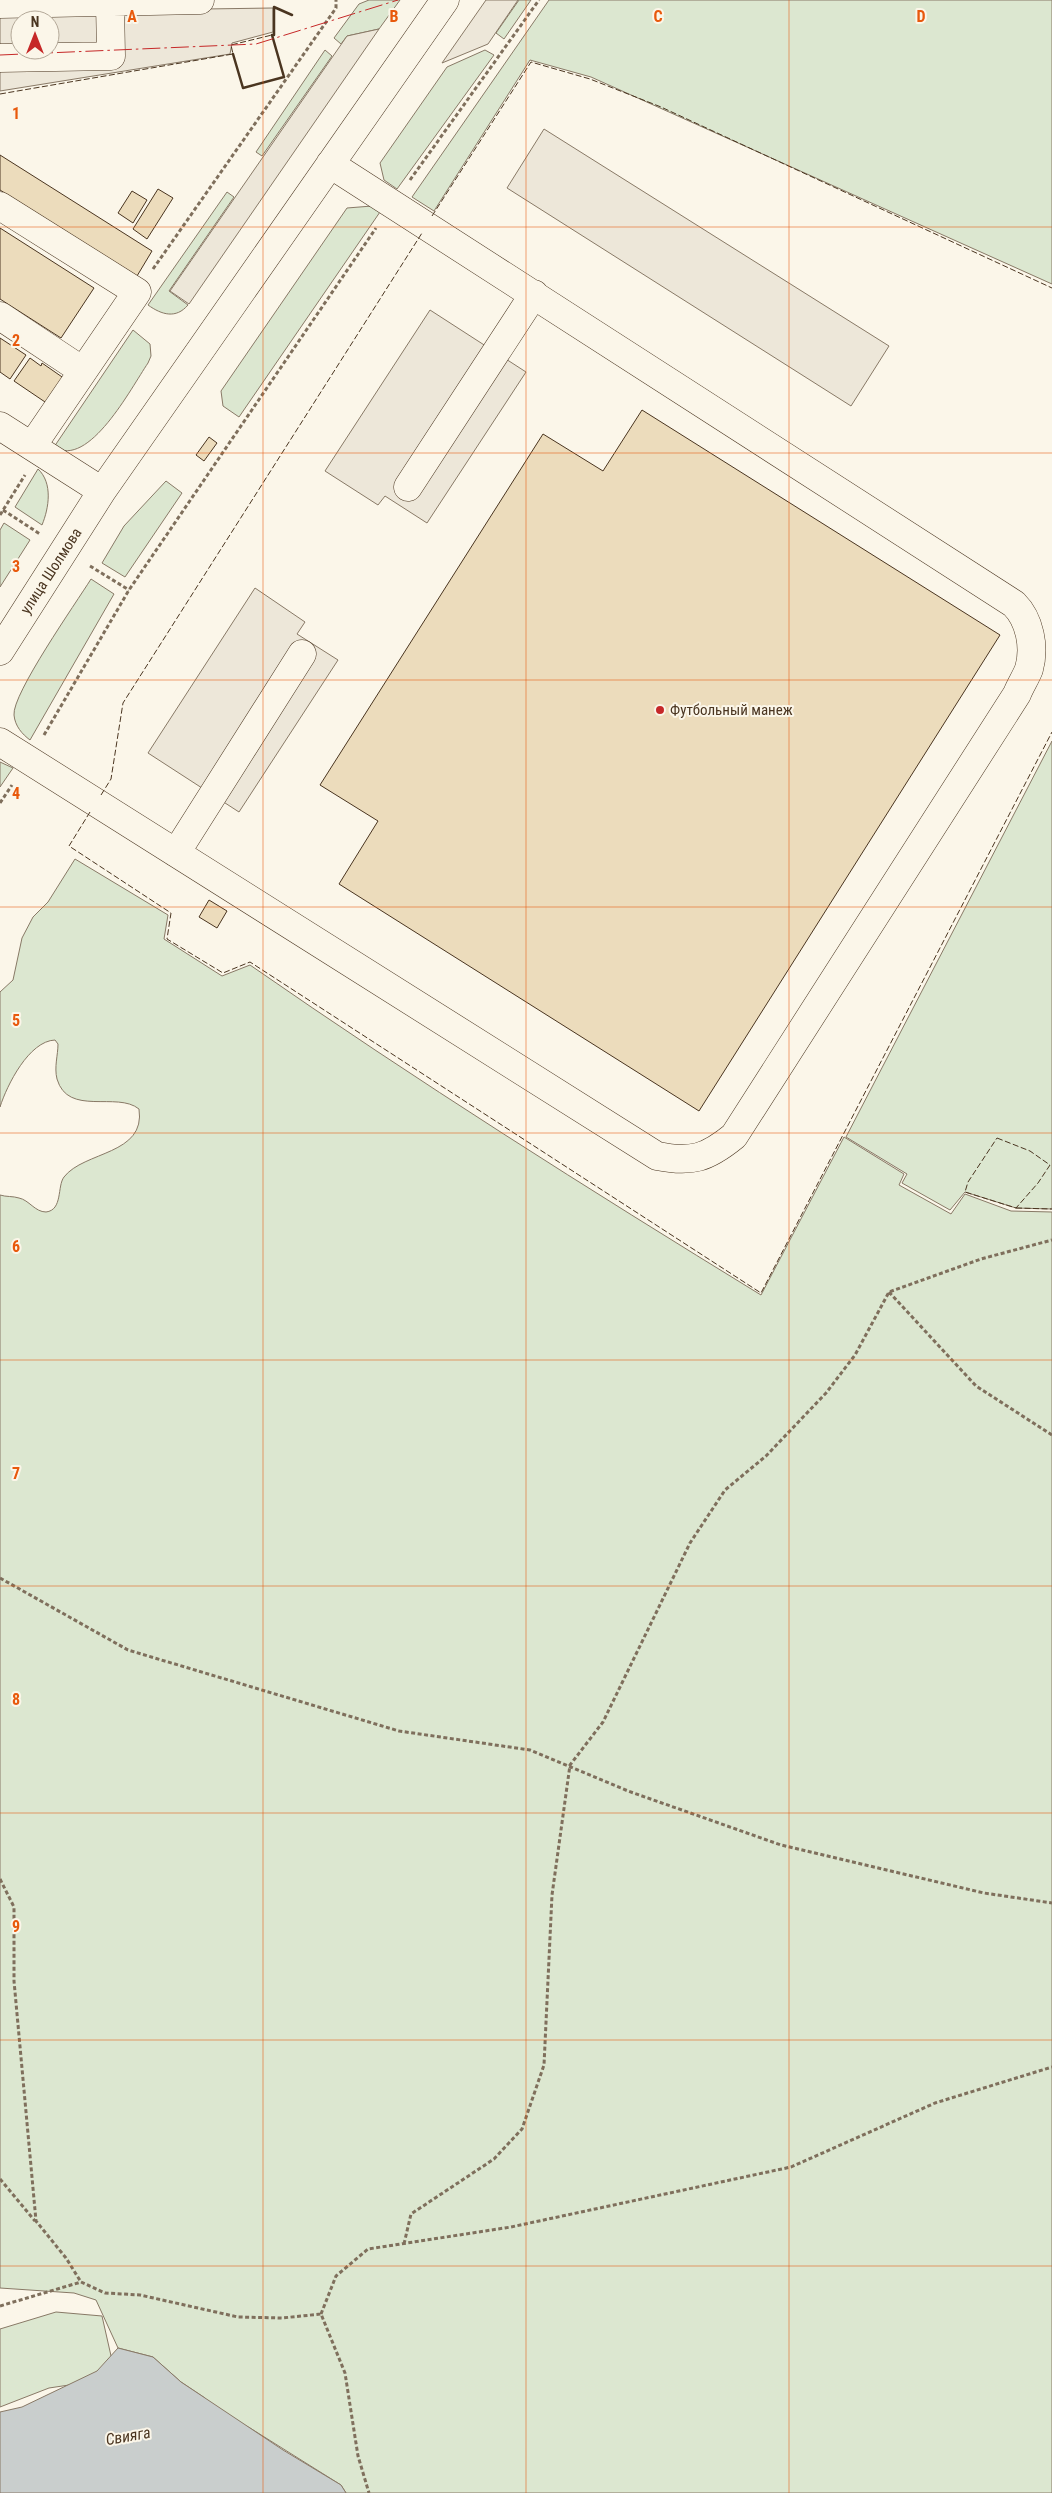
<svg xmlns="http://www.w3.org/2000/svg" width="1052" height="2493" font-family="'Roboto Condensed',sans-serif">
<rect width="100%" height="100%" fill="#fbf6e9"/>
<path fill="#dce7d0" stroke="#887966" d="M369 0H400L379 29 347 36 341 44 334 38 359 4Z
M519 0H531L504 39 496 33Z
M549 0H1052V284L591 77 530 60 434 211 412 197Z
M325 50 332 56 262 156 256 152Z
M485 50 494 55 397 189 384 180 380 163 447 67Z
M227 192 234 197 169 291 188 305C176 319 162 315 148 305Z
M372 206 380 212 239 417 223 406 221 391 347 208Z
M133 330 150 344 151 356 148 363C131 388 89 469 54 447Z
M38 469C53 483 49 508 42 525L15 507Z
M166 481 182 493 125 577 102 563 124 526Z
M4 523 30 540 0 587V530Z
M91 579 114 594 30 740C22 734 15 726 14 715 12 694 76 603 91 579Z
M1052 741V1209L1016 1208 965 1192 950 1210 902 1183 907 1174 846 1137Z
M0 762 13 768 0 787Z
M75 859 168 915 164 939 222 976 250 965C417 1081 588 1189 761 1295L844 1137 904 1174 899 1185 951 1214 965 1194 1011 1211 1052 1212V2493H346L341 2485 250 2428 211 2409 205 2398 181 2382 153 2357 118 2348 96 2300 74 2293 0 2288V1195C6 1197 13 1196 19 1198 29 1200 35 1212 46 1212 63 1210 57 1186 64 1177 84 1151 146 1155 139 1109 117 1091 68 1117 57 1079 54 1067 58 1055 58 1044L55 1040C29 1041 7 1085 0 1107V992L13 980 22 938 33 917 48 902Z
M56 2312 102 2316 116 2378 49 2388 0 2407V2329Z"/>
<path fill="#ede7d9" stroke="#887966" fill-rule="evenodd" d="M486 0H518L488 44 442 63Z
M273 8V32L232 43 230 54 0 91V12ZM20 20H50V50H20Z
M379 29 189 304 170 291 347 36Z
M544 129 889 346 851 406 507 188Z
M430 310 526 372 427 523 385 496 378 505 325 471Z
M255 588 305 622 297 634 338 660 239 812 148 753Z"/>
<path fill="#c9cecd" stroke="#887966" d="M118 2348 153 2357 181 2382 283 2450 341 2485 346 2493H0V2412L22 2407 97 2371Z"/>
<path fill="#ecdcbc" stroke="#4a3520" d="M0 155 152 251 137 276 0 190Z
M158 189 173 198 147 239 133 229Z
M132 191 147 200 133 223 118 213Z
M0 228 94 288 61 338 0 299Z
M0 338 26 355 10 379 0 372Z
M30 358 41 366 42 363 65 379 48 404 14 381Z
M642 410 1000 635 699 1111 339 884 378 821 320 785 543 434 603 471Z
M209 437 217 443 204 461 196 455Z
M209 900 227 911 217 928 199 917Z"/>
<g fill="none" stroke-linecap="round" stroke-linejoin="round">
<defs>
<path id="minor" d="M0 4 200 0
M0 58 111 56 110 2
M0 206 137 292 32 446
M0 316 83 371
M0 426 102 491
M408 487 534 294
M0 651 102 491 445 0
M0 742 657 1156C692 1163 707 1158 734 1136L1017 694C1020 686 1026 677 1029 669 1035 647 1030 620 1014 604L330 164
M176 853 302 654"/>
</defs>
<use href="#minor" stroke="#4a3520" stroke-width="29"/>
<path stroke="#7f6f5c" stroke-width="3" stroke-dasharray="4 2.5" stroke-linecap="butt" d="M410 180 539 0
M153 269 336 8V0
M3 510 40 534
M0 515 25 475
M90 566 129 590
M44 735 129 590 376 228
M0 803 12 785
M889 1292 976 1386 1052 1435
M0 1578 128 1650 399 1731 530 1750 628 1791 781 1845 984 1893 1052 1903
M0 1879 14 1907V1981L36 2221 66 2258 81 2282
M0 2179 35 2221
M404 2244 411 2214 494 2159 522 2129 544 2065 552 1895 570 1765 603 1722 690 1543 725 1490 766 1456 826 1393 855 1355 889 1292 981 1259 1052 1240
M0 2306 81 2282 105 2293 140 2295 238 2317 282 2318 321 2314 345 2373 358 2456 369 2493
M321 2314 336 2276 368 2249 511 2227 791 2167 935 2103 1052 2067"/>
<use href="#minor" stroke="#fbf6e9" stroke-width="28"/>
<path stroke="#4a3520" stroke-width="1" stroke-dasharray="6 2.5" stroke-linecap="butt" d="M0 94 233 54 231 45 272 35
M432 216 531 62 590 79 661 107 1052 288
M101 795 111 779 123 703 422 233
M90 812 69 846 171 913 167 939 223 973 250 962 761 1293 1052 732
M997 1138 1030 1151 1050 1165 1038 1183 1016 1208 965 1192 968 1182Z
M1016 1208 1052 1209"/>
<path stroke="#4a3520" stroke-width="2.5" d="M233 54 243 88 284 77 272 35H274V7L292 15"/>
<path stroke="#c62828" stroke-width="1" stroke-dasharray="18 4 2.5 4" stroke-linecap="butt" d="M0 55 256 44 398 0"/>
</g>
<path fill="none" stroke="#e8590c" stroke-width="1" stroke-opacity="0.55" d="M263 0V2493M526 0V2493M789 0V2493M0 227H1052M0 453H1052M0 680H1052M0 907H1052M0 1133H1052M0 1360H1052M0 1586H1052M0 1813H1052M0 2040H1052M0 2266H1052"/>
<circle fill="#c62828" stroke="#fbf6e9" stroke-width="2" cx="660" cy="710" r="5"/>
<g text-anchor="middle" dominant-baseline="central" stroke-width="4" stroke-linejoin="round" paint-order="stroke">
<g font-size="15" fill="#4a3520" stroke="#fbf6e9">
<text transform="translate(51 571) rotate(-57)">улица Шолмова</text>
</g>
<g font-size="15" fill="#4a3520" stroke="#fbf6e9" text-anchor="start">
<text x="670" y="710">Футбольный манеж</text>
</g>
<g font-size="16" font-style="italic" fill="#4a3520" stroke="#fbf6e9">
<text transform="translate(128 2436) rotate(-10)">Свияга</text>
</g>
</g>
<g font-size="16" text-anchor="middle" font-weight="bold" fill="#e8590c" stroke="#fbf6e9" stroke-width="4" stroke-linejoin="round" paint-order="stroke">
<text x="132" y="22">A</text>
<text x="394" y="22">B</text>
<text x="658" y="22">C</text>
<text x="921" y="22">D</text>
<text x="16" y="119">1</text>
<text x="16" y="346">2</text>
<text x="16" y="572">3</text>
<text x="16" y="799">4</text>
<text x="16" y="1026">5</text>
<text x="16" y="1252">6</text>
<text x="16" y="1479">7</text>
<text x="16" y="1705">8</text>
<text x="16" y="1932">9</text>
</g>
<g transform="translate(35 35)"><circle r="24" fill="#fbf6e9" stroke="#b4a999"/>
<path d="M0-4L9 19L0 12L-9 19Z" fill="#c62828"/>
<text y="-8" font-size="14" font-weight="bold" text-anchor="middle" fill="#4a3520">N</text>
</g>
</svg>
